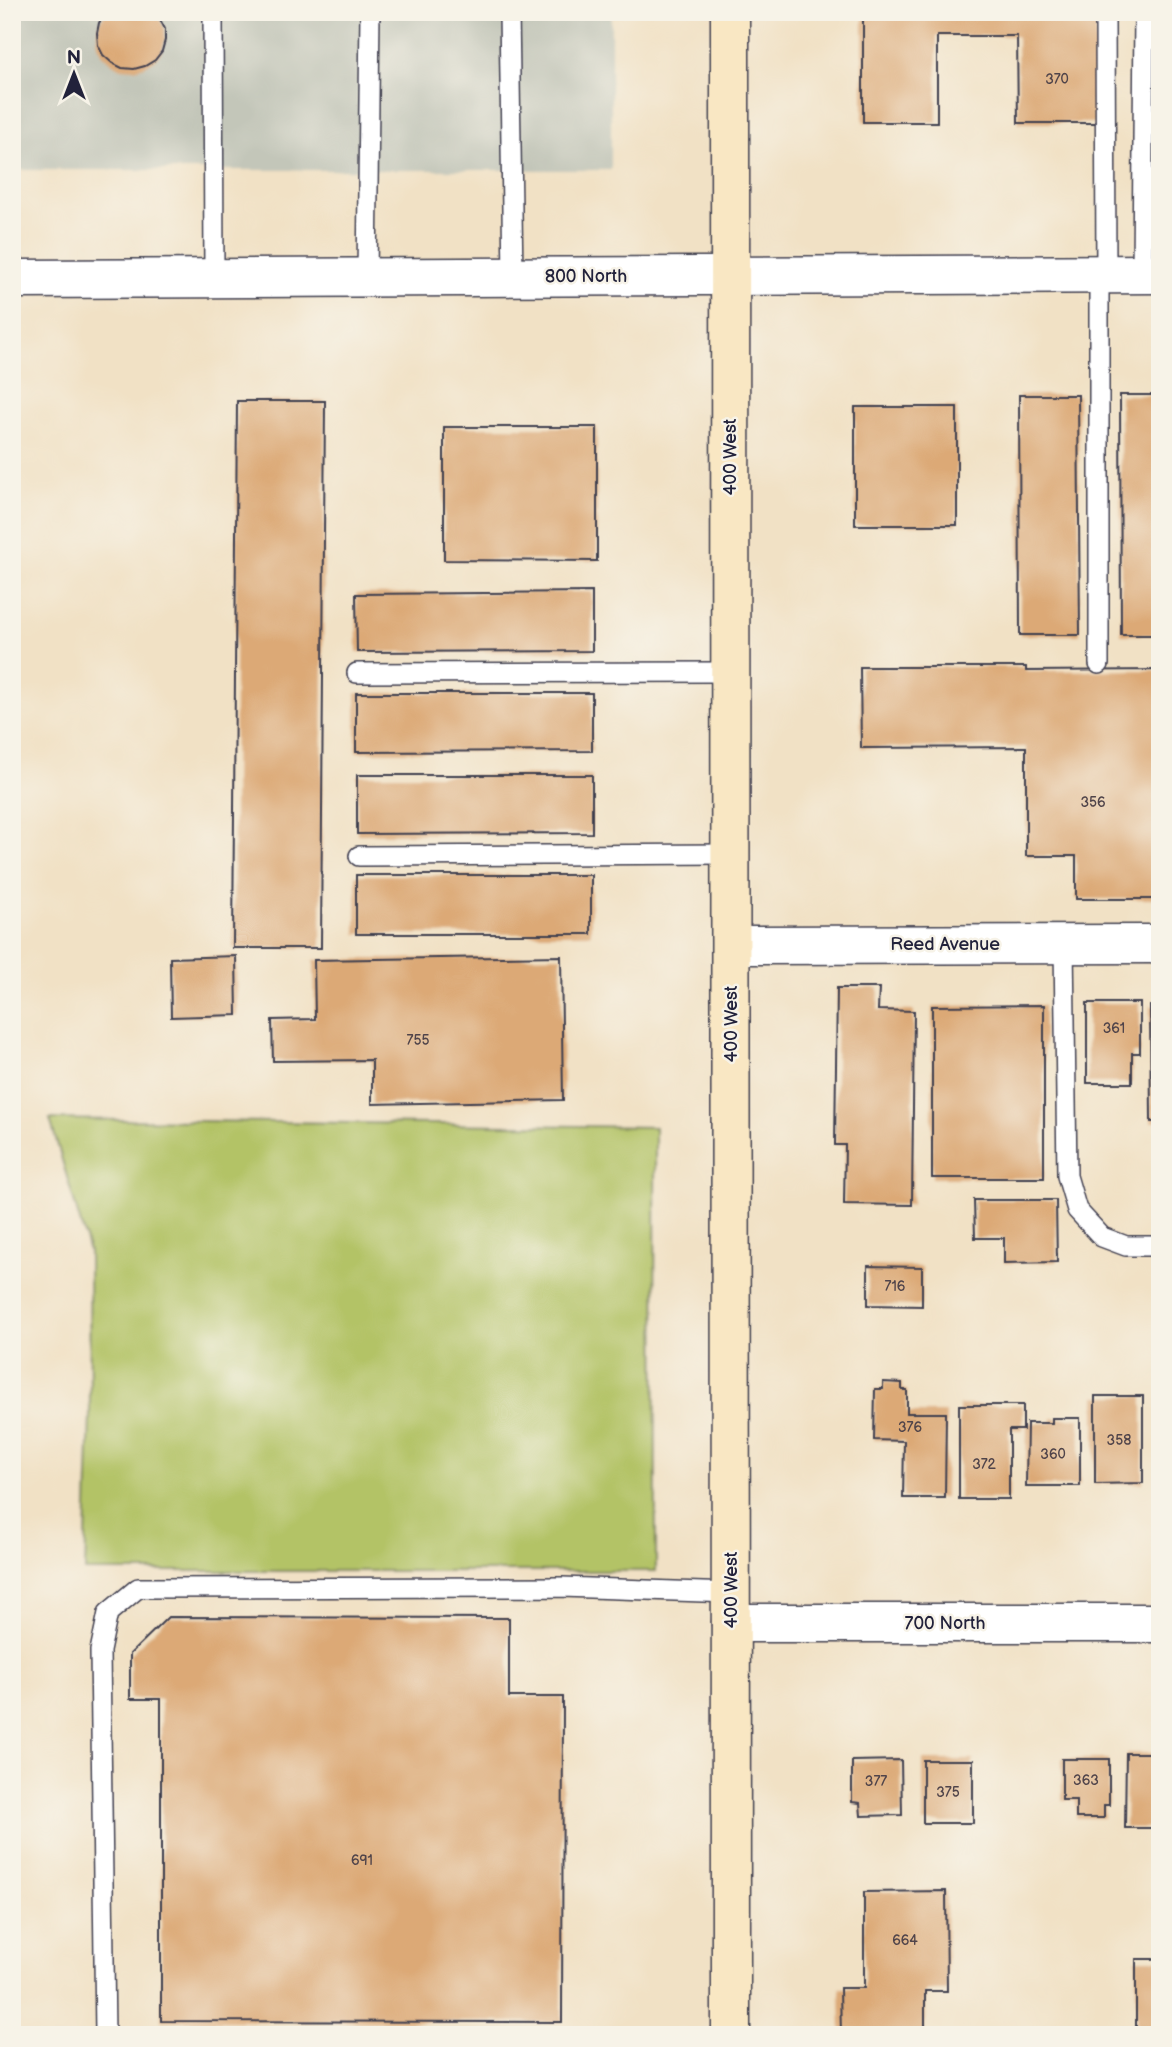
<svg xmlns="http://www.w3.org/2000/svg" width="1172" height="2047" font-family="'Balsamiq Sans',sans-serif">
<rect width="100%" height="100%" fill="#f7f3e8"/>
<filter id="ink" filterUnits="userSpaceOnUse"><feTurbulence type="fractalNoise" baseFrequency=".0143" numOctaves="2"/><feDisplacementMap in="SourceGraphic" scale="14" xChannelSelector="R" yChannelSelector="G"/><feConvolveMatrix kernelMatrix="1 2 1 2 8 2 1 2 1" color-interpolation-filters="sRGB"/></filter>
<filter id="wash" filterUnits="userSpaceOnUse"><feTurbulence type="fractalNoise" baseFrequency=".00686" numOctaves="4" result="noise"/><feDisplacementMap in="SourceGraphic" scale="28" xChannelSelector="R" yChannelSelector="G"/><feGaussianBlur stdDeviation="1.57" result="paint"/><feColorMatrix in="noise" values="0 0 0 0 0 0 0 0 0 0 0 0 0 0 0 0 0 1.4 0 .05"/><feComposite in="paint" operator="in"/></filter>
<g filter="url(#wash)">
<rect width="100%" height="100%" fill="#f1e1c5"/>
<path fill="#c3c6b9" d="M12 12H611V170H12Z"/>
<path fill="#b3c366" stroke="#6a7250" stroke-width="2" d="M50 1119 655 1127 656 1571H85L90 1414 89 1252Z"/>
<g id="blocks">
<path fill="#dca976" d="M106 12H156L165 29V40L162 51 155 60 145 66 134 69 122 68 112 63 103 55 98 45 97 33 99 23Z
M863 12H1096V123H1018L1017 36H937V122H863Z
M1019 395H1078L1080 635H1020Z
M1120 395H1160V635H1121Z
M237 401H325L321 948H233Z
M855 407H957V525H855Z
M444 427H597V561L444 560Z
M592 592V651L357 652 356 594Z
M860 667H1026V671L1160 670V899H1076V856H1026V747L861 748Z
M356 693H592V751L356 752Z
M357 775H592V833L357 834Z
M356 875H591V934H356Z
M236 956 237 1015 171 1017 170 958Z
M561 956 563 1100 372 1104V1060L273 1061 272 1020 315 1019 314 960Z
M837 988H879L878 1010 914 1011 912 1205 844 1204 845 1145H835Z
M1087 1003H1140V1053H1132V1083H1087Z
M1044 1005V1178H932V1006Z
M1150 1006H1160V1122H1151Z
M974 1200H1056L1057 1262 1004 1263V1238H975Z
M868 1266 922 1267V1306L868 1305Z
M883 1382 902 1383V1390H907V1413H946L945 1498H903L904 1441 874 1440 875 1389H883Z
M1095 1396H1143V1483L1095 1484Z
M959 1405H1023V1430H1009V1499H959Z
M1052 1418H1080V1486H1026L1027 1423H1052Z
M168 1617 509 1618V1697H563L562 2022 161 2021V1699H130V1654Z
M1126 1753H1160V1828H1125Z
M1062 1759H1109V1805H1104V1818H1076V1800H1062Z
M901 1760 902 1815 861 1816 860 1803 852 1802V1761Z
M923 1760H973V1823H923Z
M946 1891 947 1991H925V2035H841L840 1988H864V1892Z
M1136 1959H1160V2035H1136Z"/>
</g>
</g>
<g filter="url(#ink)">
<use href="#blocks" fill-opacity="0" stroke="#413f50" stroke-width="2"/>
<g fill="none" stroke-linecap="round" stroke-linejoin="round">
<defs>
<path id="lane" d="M213 12 214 278
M509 12 513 276
M1105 12 1106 274
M1099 274V664
M1142 274 1144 12
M367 277 370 12
M357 673 730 672
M359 856 731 854
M1064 944 1067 1176 1077 1210 1102 1237 1126 1246H1160
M105 2035 100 1651 108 1613 138 1588 562 1587 731 1593"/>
<path id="street" d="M12 279 1160 274
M731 945 1160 944
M731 1623H1160"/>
<path id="secondary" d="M730 12 731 2035"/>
</defs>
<use href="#lane" stroke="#413f50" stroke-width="22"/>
<use href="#street" stroke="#413f50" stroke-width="41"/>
<use href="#secondary" stroke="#413f50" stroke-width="41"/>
<use href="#lane" stroke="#fff" stroke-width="19"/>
<use href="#street" stroke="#fff" stroke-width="38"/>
<use href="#secondary" stroke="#f9e7c3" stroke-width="38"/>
</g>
</g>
<g text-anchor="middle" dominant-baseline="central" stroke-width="5" stroke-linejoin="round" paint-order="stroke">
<g font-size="14" fill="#50444a">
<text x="1057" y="79">370</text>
<text x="1093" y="802">356</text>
<text x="1114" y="1028">361</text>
<text x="418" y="1040">755</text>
<text x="895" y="1286">716</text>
<text x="910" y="1427">376</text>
<text x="1119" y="1440">358</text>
<text x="1053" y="1454">360</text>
<text x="984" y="1464">372</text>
<text x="1086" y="1780">363</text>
<text x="876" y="1781">377</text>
<text x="948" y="1792">375</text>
<text x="362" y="1860">691</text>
<text x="905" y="1940">664</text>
</g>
<g font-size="18" fill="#22223b" stroke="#f7f3e8">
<text x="586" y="276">800 North</text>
<text transform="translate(730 457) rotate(-90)">400 West</text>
<text x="945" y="944">Reed Avenue</text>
<text transform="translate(731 1024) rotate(-90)">400 West</text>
<text transform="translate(731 1590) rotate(-90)">400 West</text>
<text x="945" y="1623">700 North</text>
</g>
</g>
<rect width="1172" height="2047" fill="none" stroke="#f7f3e8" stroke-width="42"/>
<g transform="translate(74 74)" stroke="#f7f3e8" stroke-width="5" paint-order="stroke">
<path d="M0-5L12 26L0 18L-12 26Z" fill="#22223b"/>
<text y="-10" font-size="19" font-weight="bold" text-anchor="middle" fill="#22223b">N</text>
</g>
</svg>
